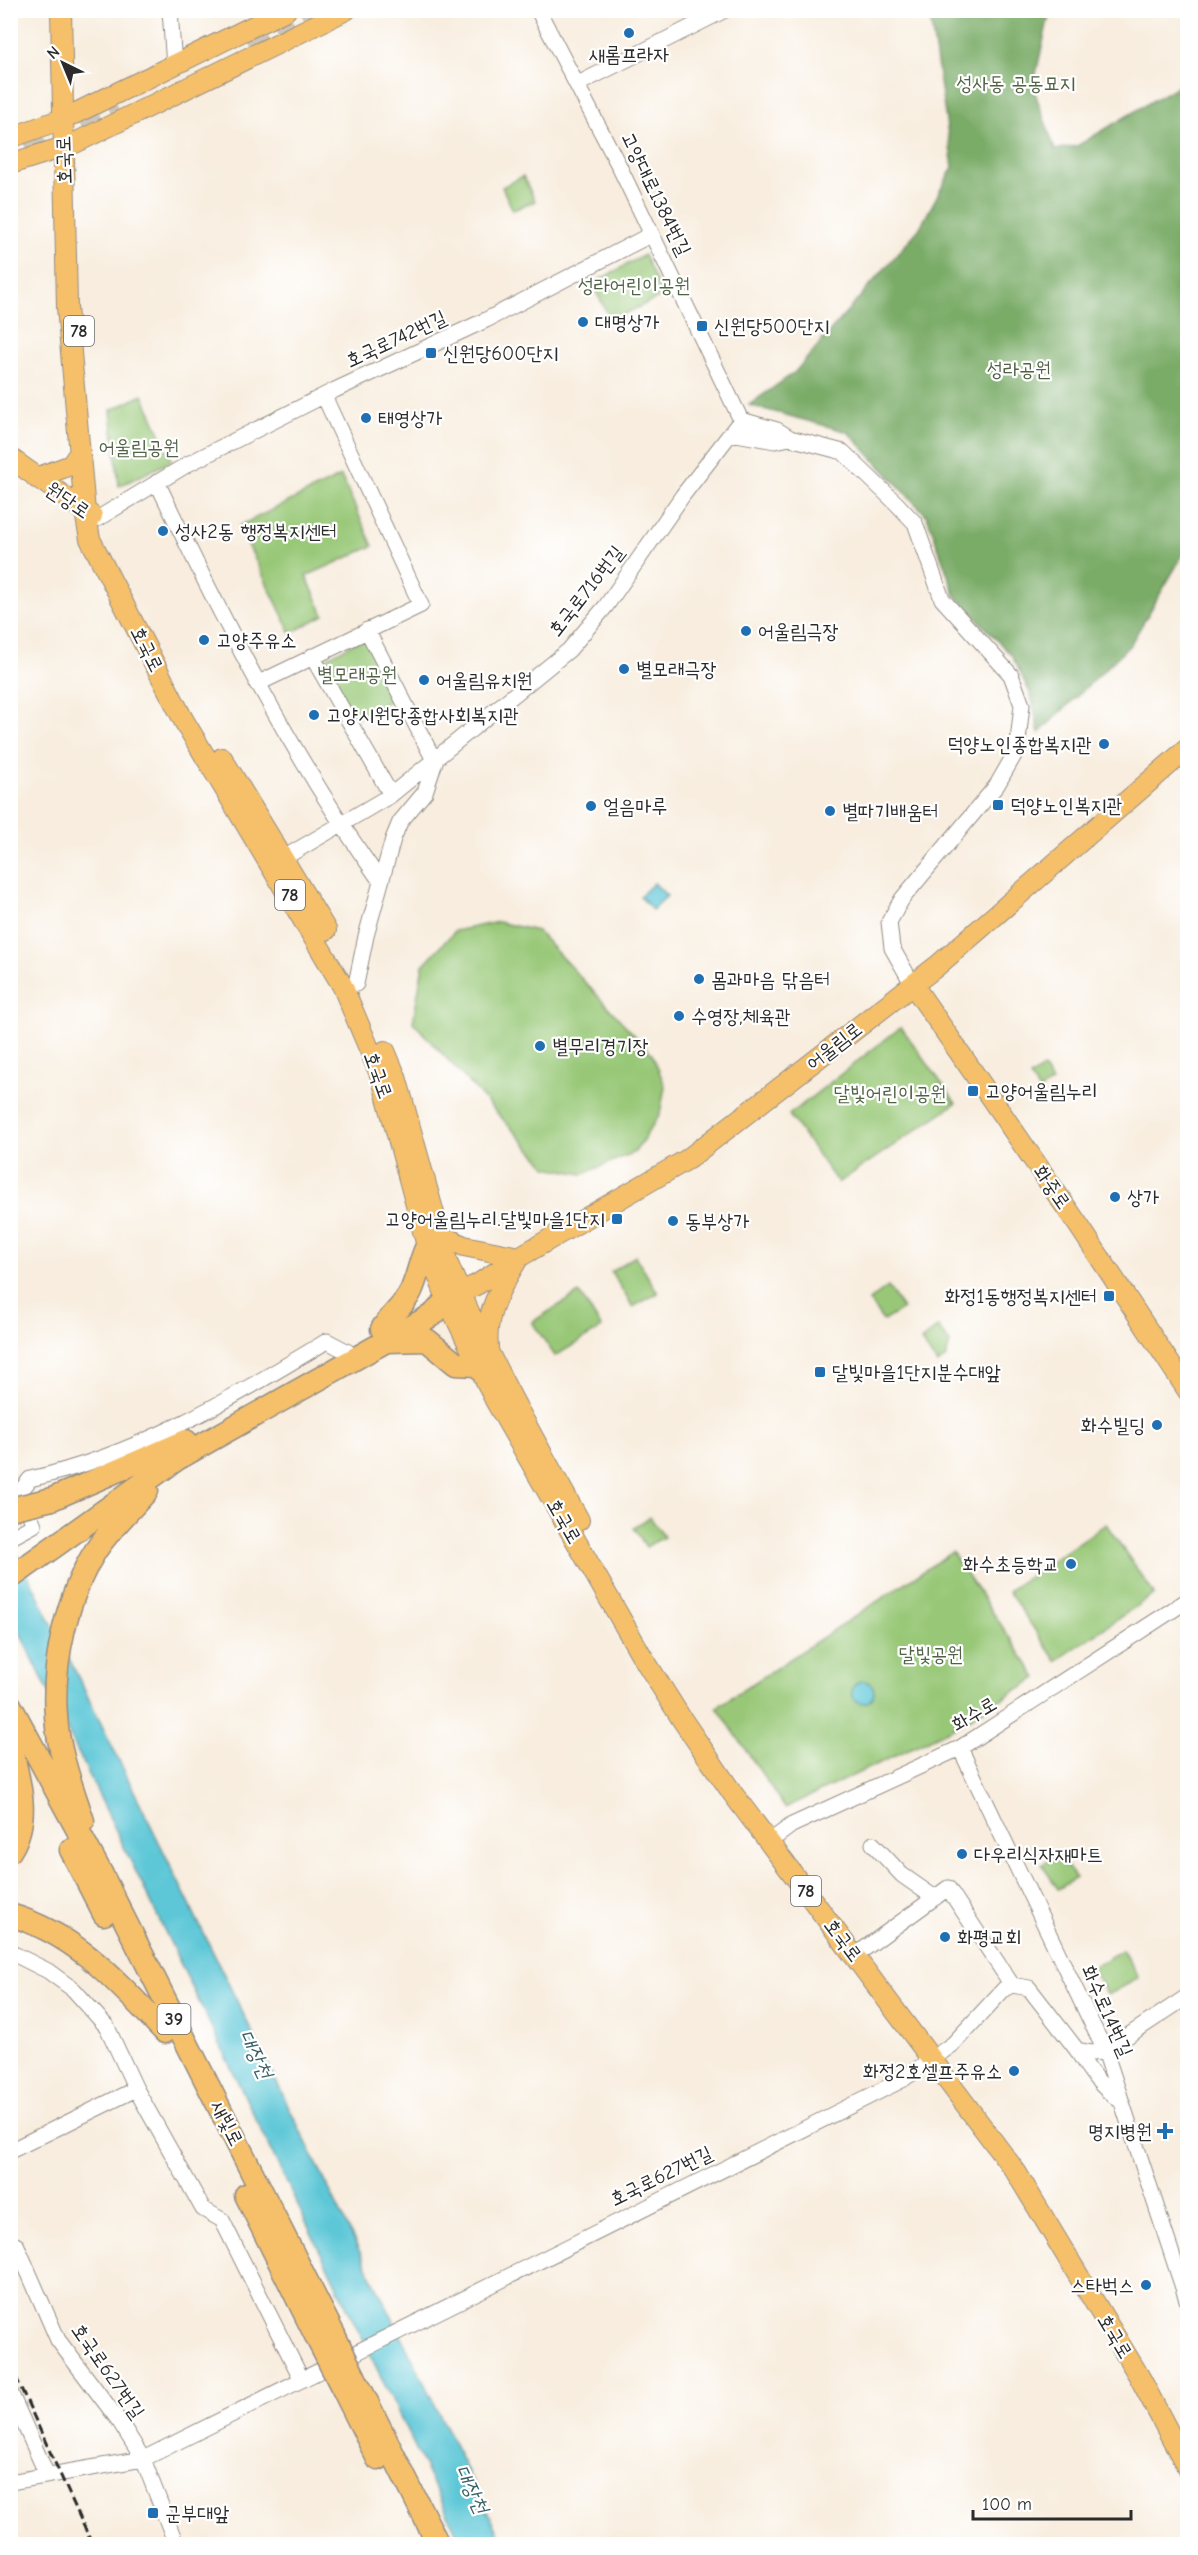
<svg xmlns="http://www.w3.org/2000/svg" width="1198" height="2555" font-family="'Comic Neue','Poor Story',sans-serif">
<rect width="100%" height="100%" fill="#fff"/>
<filter id="ink" filterUnits="userSpaceOnUse"><feTurbulence type="fractalNoise" baseFrequency=".0167" numOctaves="2"/><feDisplacementMap in="SourceGraphic" scale="12" xChannelSelector="R" yChannelSelector="G"/><feConvolveMatrix kernelMatrix="1 2 1 2 8 2 1 2 1" color-interpolation-filters="sRGB"/></filter>
<filter id="wash" filterUnits="userSpaceOnUse"><feTurbulence type="fractalNoise" baseFrequency=".008" numOctaves="4" result="noise"/><feDisplacementMap in="SourceGraphic" scale="24" xChannelSelector="R" yChannelSelector="G"/><feGaussianBlur stdDeviation="1.35" result="paint"/><feColorMatrix in="noise" values="0 0 0 0 0 0 0 0 0 0 0 0 0 0 0 0 0 1.4 0 .05"/><feComposite in="paint" operator="in"/></filter>
<g filter="url(#wash)">
<rect width="100%" height="100%" fill="#f8edde"/>
<path fill="#98c877" stroke="#627a51" stroke-width="1.5" d="M523 176 535 201 513 210 502 187Z
M644 255 663 296 611 320 592 284Z
M143 395 172 461 119 486 111 410Z
M341 476 373 546 306 576 324 615 291 633 239 526Z
M365 637 396 697 355 719 322 660Z
M498 922 537 931 652 1054 665 1086 660 1114 635 1152 583 1174 547 1167 413 1022 423 965 455 931Z
M901 1027 956 1103 838 1183 789 1115Z
M1043 1068 1052 1082 1039 1091 1030 1077Z
M635 1256 658 1293 633 1307 611 1272Z
M888 1287 903 1309 883 1321 869 1301Z
M579 1293 602 1328 555 1356 532 1322Z
M938 1327 950 1343 946 1358 937 1364 921 1341Z
M650 1517 664 1537 646 1547 634 1528Z
M1106 1524 1154 1594 1056 1661 1008 1591Z
M952 1552 1037 1678 953 1728 785 1808 717 1707Z
M1057 1854 1076 1878 1058 1889 1042 1865Z
M1122 1950 1139 1978 1108 1995 1091 1968Z"/>
<path fill="#7aac68" stroke="#526c4a" stroke-width="1.5" d="M929 11H1050L1033 87 1055 150 1077 146 1187 80V548L1130 645 1039 733 1031 695 1012 656 955 595 927 516 848 432 749 405 795 372 919 229 953 167Z"/>
<path fill="#5dc7d7" stroke="#447981" stroke-width="1.5" d="M654 883 667 896 652 910 640 896Z
M10 1538 503 2544H462L11 1614Z
M852 1692a11 11 0 1 1 22 0a11 11 0 1 1-22 0Z"/>
</g>
<g filter="url(#ink)">
<g fill="none" stroke-linecap="round" stroke-linejoin="round">
<path stroke="#cfc6ba" stroke-width="20" stroke-dasharray="20 10" stroke-linecap="butt" d="M250 47 321 10
M27 150 119 111"/>
<defs>
<path id="minor" d="M170 10 174 66
M538 10 618 164 741 420
M578 84 725 10
M741 420 777 430 790 438 843 452 896 503 915 523 942 599 1011 675 1022 705 1017 750 997 785 902 899 889 922 892 948 913 985
M731 433 775 441 790 438
M157 482C223 621 292 757 381 882
M97 519 188 464 335 390 486 320 652 234
M367 630 435 762
M312 656 391 795
M257 684 421 605 324 396
M275 863 391 795 569 650 606 606 683 495 741 420
M356 984 366 936 393 839 400 822 425 792 435 762
M10 1538 34 1525 20 1492 30 1479C139 1455 232 1398 327 1341L348 1352
M960 1748 1105 2051 1188 2303
M769 1842 792 1825 960 1748 1188 1600
M873 1844 902 1875 935 1898
M864 1949 948 1888 1012 1985
M10 1952 48 1971 74 1990 107 2027 136 2089 203 2209 222 2220 301 2378
M1077 2050C1089 2072 1101 2087 1122 2102
M10 2151 136 2089
M10 2242 17 2246 58 2340 120 2422 143 2459 176 2544
M10 2392 47 2475
M10 2482 143 2459 902 2080 953 2044 1004 1989 1012 1985 1029 1988 1077 2050 1092 2053 1105 2051 1188 1996"/>
<path id="major" d="M61 10 67 307 85 512 90 539 184 721 342 985 382 1079 427 1246 447 1299 495 1400 642 1656 681 1718 733 1794 1016 2172 1139 2376 1188 2469
M74 114 286 10
M10 138 62 119
M75 143 346 10
M10 164 64 147
M10 458 92 516
M36 478 71 465 80 452
M222 758 326 930
M913 985 1079 1226 1188 1391
M385 1051 396 1077 448 1264C485 1353 532 1436 579 1520
M440 1235 464 1246 519 1257C502 1285 484 1313 488 1347
M449 1298 478 1284 519 1257 688 1159 937 966 1188 748"/>
<path id="highway" d="M382 1329C391 1315 404 1306 411 1291 418 1276 420 1260 427 1246
M387 1341 427 1340 456 1364 476 1365
M52 1499 186 1441
M10 1578 177 1459 434 1314 447 1299
M10 1705 101 1873 334 2335
M10 1742C18 1779 32 1817 10 1851
M83 1821C72 1787 58 1752 56 1716 52 1662 67 1595 96 1550 110 1529 130 1510 147 1491
M71 1850 104 1914
M10 1915C77 1934 119 1984 165 2032
M246 2195 319 2342
M355 2378 438 2544
M341 2385 378 2459"/>
</defs>
<use href="#minor" stroke="#928c84" stroke-width="17"/>
<use href="#major" stroke="#928c84" stroke-width="22"/>
<use href="#highway" stroke="#928c84" stroke-width="25"/>
<use href="#minor" stroke="#fff" stroke-width="15"/>
<use href="#major" stroke="#f6c06b" stroke-width="20"/>
<use href="#highway" stroke="#f6c06b" stroke-width="22"/>
<path stroke="#2b2b2b" stroke-width="3" stroke-dasharray="9 4.5" stroke-linecap="butt" d="M10 2364 92 2544"/>
<defs>
<path id="highway-bridge" d="M10 1509 52 1499
M334 2335 355 2378
M319 2342 341 2385"/>
</defs>
<use href="#highway-bridge" stroke="#928c84" stroke-width="25" stroke-linecap="butt"/>
<use href="#highway-bridge" stroke="#f6c06b" stroke-width="22"/>
</g>
</g>
<g fill="#1f6fb2" stroke="#fff" stroke-width="2">
<circle cx="629" cy="33" r="6"/>
<circle cx="583" cy="322" r="6"/>
<rect x="696" y="320" width="12" height="12" rx="3"/>
<rect x="425" y="347" width="12" height="12" rx="3"/>
<circle cx="366" cy="418" r="6"/>
<circle cx="163" cy="531" r="6"/>
<circle cx="746" cy="631" r="6"/>
<circle cx="204" cy="640" r="6"/>
<circle cx="624" cy="669" r="6"/>
<circle cx="424" cy="680" r="6"/>
<circle cx="314" cy="715" r="6"/>
<circle cx="1104" cy="744" r="6"/>
<rect x="992" y="799" width="12" height="12" rx="3"/>
<circle cx="591" cy="806" r="6"/>
<circle cx="830" cy="811" r="6"/>
<circle cx="699" cy="979" r="6"/>
<circle cx="679" cy="1016" r="6"/>
<circle cx="540" cy="1046" r="6"/>
<rect x="967" y="1085" width="12" height="12" rx="3"/>
<circle cx="1115" cy="1197" r="6"/>
<rect x="611" y="1213" width="12" height="12" rx="3"/>
<circle cx="673" cy="1221" r="6"/>
<rect x="1103" y="1290" width="12" height="12" rx="3"/>
<rect x="814" y="1366" width="12" height="12" rx="3"/>
<circle cx="1157" cy="1425" r="6"/>
<circle cx="1071" cy="1564" r="6"/>
<circle cx="962" cy="1854" r="6"/>
<circle cx="945" cy="1937" r="6"/>
<circle cx="1014" cy="2071" r="6"/>
<path d="M1162 2122h6v6h6v6h-6v6h-6v-6h-6v-6h6z"/>
<circle cx="1146" cy="2285" r="6"/>
<rect x="147" y="2507" width="12" height="12" rx="3"/>
</g>
<g text-anchor="middle" dominant-baseline="central" stroke-width="4.5" stroke-linejoin="round" paint-order="stroke">
<g fill="#fff" stroke="#6b6b6b" stroke-width="1.5">
<rect x="64" y="316" width="30" height="30" rx="4.5"/>
<rect x="275" y="880" width="30" height="30" rx="4.5"/>
<rect x="791" y="1876" width="30" height="30" rx="4.5"/>
<rect x="157.5" y="2004" width="33" height="30" rx="4.5"/>
</g>
<g font-size="18" font-weight="bold" fill="#2b2b2b">
<text x="79" y="331">78</text>
<text x="290" y="895">78</text>
<text x="806" y="1891">78</text>
<text x="174" y="2019">39</text>
</g>
<g font-size="20" fill="#2b2b2b" stroke="#fff" text-anchor="start">
<text x="629" y="54" text-anchor="middle">새롬프라자</text>
<text x="595" y="322">대명상가</text>
<text x="714" y="326">신원당500단지</text>
<text x="443" y="353">신원당600단지</text>
<text x="378" y="418">태영상가</text>
<text x="175" y="531">성사2동 행정복지센터</text>
<text x="758" y="631">어울림극장</text>
<text x="216" y="640">고양주유소</text>
<text x="636" y="669">별모래극장</text>
<text x="436" y="680">어울림유치원</text>
<text x="326" y="715">고양시원당종합사회복지관</text>
<text x="1092" y="744" text-anchor="end">덕양노인종합복지관</text>
<text x="1010" y="805">덕양노인복지관</text>
<text x="603" y="806">얼음마루</text>
<text x="842" y="811">별따기배움터</text>
<text x="711" y="979">몸과마음 닦음터</text>
<text x="691" y="1016">수영장,체육관</text>
<text x="552" y="1046">별무리경기장</text>
<text x="985" y="1091">고양어울림누리</text>
<text x="1127" y="1197">상가</text>
<text x="605" y="1219" text-anchor="end">고양어울림누리.달빛마을1단지</text>
<text x="685" y="1221">동부상가</text>
<text x="1097" y="1296" text-anchor="end">화정1동행정복지센터</text>
<text x="832" y="1372">달빛마을1단지분수대앞</text>
<text x="1145" y="1425" text-anchor="end">화수빌딩</text>
<text x="1059" y="1564" text-anchor="end">화수초등학교</text>
<text x="974" y="1854">다우리식자재마트</text>
<text x="957" y="1937">화평교회</text>
<text x="1002" y="2071" text-anchor="end">화정2호셀프주유소</text>
<text x="1152" y="2131" text-anchor="end">명지병원</text>
<text x="1134" y="2285" text-anchor="end">스타벅스</text>
<text x="165" y="2513">군부대앞</text>
</g>
<g font-size="20" fill="#516246" stroke="#fff">
<text x="1016" y="83">성사동 공동묘지</text>
<text x="634" y="285">성라어린이공원</text>
<text x="1019" y="369">성라공원</text>
<text x="139" y="447">어울림공원</text>
<text x="357" y="674">별모래공원</text>
<text x="890" y="1093">달빛어린이공원</text>
<text x="931" y="1654">달빛공원</text>
</g>
<g font-size="20" fill="#2b2b2b" stroke="#fff">
<text transform="translate(64 160) rotate(-92)">호국로</text>
<text transform="translate(656 194) rotate(64)">고양대로1384번길</text>
<text transform="translate(396 339) rotate(-25)">호국로742번길</text>
<text transform="translate(68 500) rotate(34)">원당로</text>
<text transform="translate(586 591) rotate(-52)">호국로716번길</text>
<text transform="translate(147 649) rotate(63)">호국로</text>
<text transform="translate(834 1046) rotate(-38)">어울림로</text>
<text transform="translate(378 1075) rotate(70)">호국로</text>
<text transform="translate(1052 1187) rotate(55)">화중로</text>
<text transform="translate(564 1521) rotate(60)">호국로</text>
<text transform="translate(974 1714) rotate(-31)">화수로</text>
<text transform="translate(843 1940) rotate(53)">호국로</text>
<text transform="translate(1107 2011) rotate(66)">화수로14번길</text>
<text transform="translate(227 2123) rotate(63)">새빛로</text>
<text transform="translate(661 2176) rotate(-26)">호국로627번길</text>
<text transform="translate(1115 2336) rotate(59)">호국로</text>
<text transform="translate(108 2371) rotate(55)">호국로627번길</text>
</g>
<g font-size="21" font-style="italic" fill="#3c6267" stroke="#fff">
<text transform="translate(256 2054) rotate(64)">대장천</text>
<text transform="translate(472 2489) rotate(64)">대장천</text>
</g>
</g>
<rect width="1198" height="2555" fill="none" stroke="#fff" stroke-width="36"/>
<g transform="translate(63 63) rotate(317)" stroke="#ffffff" stroke-width="4.5" paint-order="stroke">
<path d="M0-4.5L10 22L0 15L-10 22Z" fill="#2b2b2b"/>
<text y="-9" font-size="16" font-weight="bold" text-anchor="middle" fill="#2b2b2b">N</text>
</g>
<path d="M973 2510v9h158v-9" fill="none" stroke="#2b2b2b" stroke-width="3"/>
<text x="982" y="2510" font-size="18" fill="#2b2b2b" stroke="#ffffff" stroke-width="4.5" paint-order="stroke">100 m</text>
</svg>
